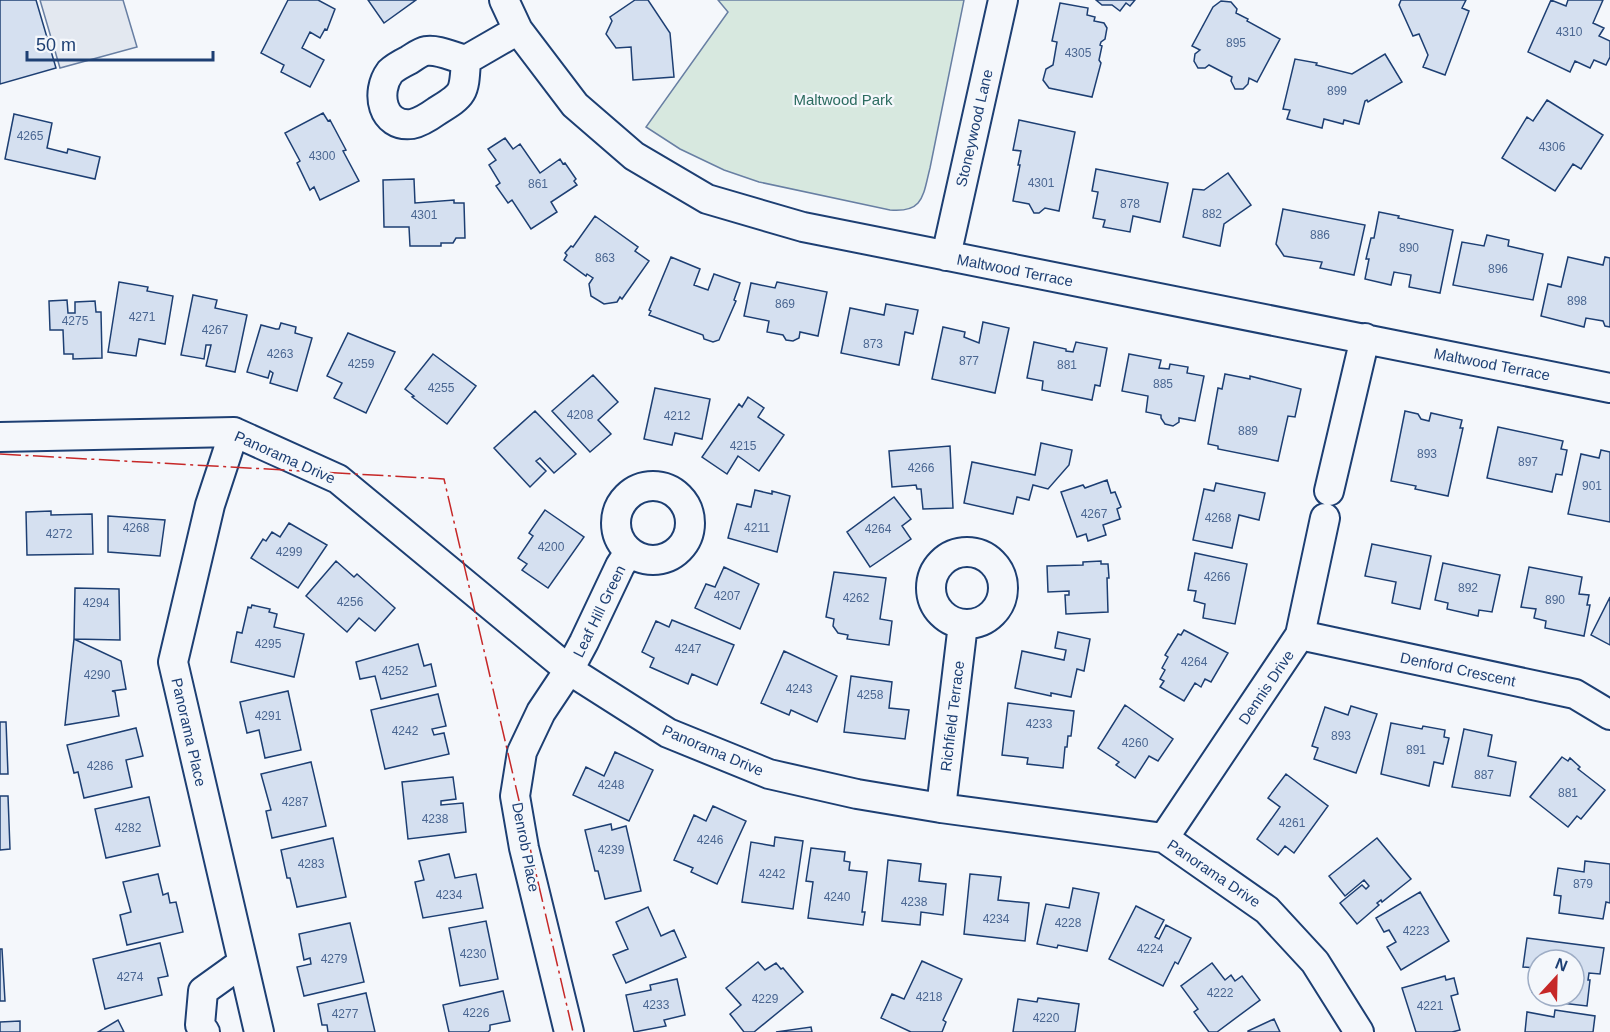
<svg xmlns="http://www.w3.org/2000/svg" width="1610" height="1032" font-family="Arial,sans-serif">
<rect width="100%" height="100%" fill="#f4f7fb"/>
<path fill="#d7e8df" stroke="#687fa3" stroke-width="1.5" d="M718 0H964L930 168C923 195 924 213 890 210L759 182 724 170 680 149 646 127 728 12Z"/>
<path fill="#e3e8f0" stroke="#687fa3" stroke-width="1.5" d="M40 0H123L137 47 60 68Z"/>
<path fill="#d5e0f0" stroke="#1d3f73" stroke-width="1.5" d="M0 0H36L56 68 0 84Z
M288 0H318L335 9 327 30 325 29 320 38 310 32 302 48 324 60 310 87 281 72 284 65 261 53Z
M368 0H416L384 23Z
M635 0H648L670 33 674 77 633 80 631 47 616 48 606 34 612 21 610 17Z
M1096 0H1135L1130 6 1126 3 1120 11 1112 5H1102Z
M1401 0H1466L1462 8 1469 11 1445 75 1423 67 1428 55 1419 34 1413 36 1399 5Z
M1551 0 1566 6 1568 0H1603L1593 23 1604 28 1599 36 1610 41V57L1606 65 1594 60 1590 68 1575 61 1570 72 1528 52Z
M1221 1 1231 2 1237 9 1236 13 1248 19 1247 21 1280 39 1257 82 1249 78 1248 84 1243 89H1235L1231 81 1232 77 1209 65 1205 68H1198L1194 61 1195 54 1200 50 1192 46 1213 7Z
M1060 3 1088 8 1087 15 1095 17 1094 21 1104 23 1107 28 1105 39 1101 42 1100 45 1102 46 1099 60 1101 63 1092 97 1049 88 1043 80 1046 69 1053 65 1057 42 1052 41Z
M1385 54 1402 82 1368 102 1367 100 1365 101 1359 124 1344 120 1343 124 1324 119 1322 128 1287 119 1290 110 1283 109 1295 59 1317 63 1316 65 1352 74Z
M1547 100 1603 135 1581 169 1573 164 1555 191 1502 158 1527 117 1533 121Z
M323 113 328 121 330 120 346 150 343 151 359 181 320 200 314 187 310 190 297 163 300 161 285 133Z
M14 114 52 123 47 148 67 153 68 149 100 157 95 179 5 159Z
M1019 120 1075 132 1059 211 1045 208 1039 213H1034L1029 204 1013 201 1020 165H1018L1021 151 1013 150Z
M505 138 513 149 520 144 540 173 560 159 563 164 565 163 576 179 574 181 577 185 551 202 557 212 531 229 512 200 508 203 496 186 500 183 489 165 496 160 488 149Z
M1096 169 1168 183 1160 222 1133 216 1130 232 1103 227 1105 220 1093 218 1098 192 1092 191Z
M1228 173 1251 205 1224 224 1220 246 1183 237 1193 189 1204 190Z
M414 179 415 203 454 200V203H464L465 238H456L453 243H441V246H410L409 227H384L383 180Z
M1283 209 1365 225 1354 275 1320 268 1322 262 1284 256 1276 244Z
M1379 212 1399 216 1398 218 1453 230 1440 293 1409 287 1411 275 1394 272 1391 285 1365 279 1369 259H1366L1371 238H1374Z
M595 216 638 247 635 251 649 261 622 299 620 297 617 302 604 304 591 296 589 284 593 278 587 274 586 276 564 260 567 255 565 253 571 246 573 247Z
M1487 235 1509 240 1508 246 1543 254 1533 300 1453 285 1462 242 1484 246Z
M671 257 700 269 694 285 708 290 714 274 740 283 734 300 736 301 719 340 713 342 704 339 703 335 649 315 651 311 649 310Z
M1568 257 1603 265 1605 257 1610 258V327L1605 326 1603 321 1586 318 1584 327 1541 316 1548 284 1561 287Z
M119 282 148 287 147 291 173 296 165 344 139 339 136 356 108 352Z
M777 282 827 292 818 336 800 332 799 338 793 341 786 340 783 335 767 332 769 321 744 316 751 283 775 288Z
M193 295 217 300 215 308 247 315 235 372 206 366 211 345H206L204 359 181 355Z
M67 300 68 313H75V302L95 301 96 312H101L102 358 73 359V354H64L63 330H50L49 301Z
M886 304 918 310 913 334 905 332 899 365 841 353 850 308 884 315Z
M983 322 1009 328 995 393 932 379 943 327 965 332 964 337 979 343Z
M281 323 296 327 295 333 312 338 297 391 270 383 273 373 270 371 268 378 247 372 261 325 276 329H279Z
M348 333 395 352 366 413 334 398 342 383 327 376Z
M1034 342 1066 349V351L1073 352 1076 342 1107 348 1100 386 1095 385 1092 400 1042 390 1043 381 1027 378Z
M433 354 476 386 447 424 412 397 414 396 405 389Z
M1129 354 1161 360 1159 368 1169 369 1170 364 1188 367 1187 373 1204 376 1195 421 1179 418V422L1173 426 1165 424 1161 418V415L1146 412 1148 396 1122 391Z
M1225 374 1250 379V376L1301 389 1295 417 1288 416 1278 461 1218 449V446L1208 444 1218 388 1222 389Z
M593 375 618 402 598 420 611 434 590 452 552 411Z
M655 388 710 399 702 439 675 433 672 445 644 439Z
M748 397 764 408 758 417 784 435 759 471 738 456 727 474 702 457 739 404 742 407Z
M535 411 576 454 554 473 540 458 536 461 546 471 530 487 494 448Z
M1405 411 1418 414 1421 419 1429 421 1431 413 1462 420 1460 428H1463L1448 496 1415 489 1416 486 1391 481Z
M1498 427 1563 441 1561 449 1567 450 1562 475 1556 474 1552 492 1487 478Z
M1041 443 1072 450 1069 465 1048 489 1033 485 1029 500 1017 497 1013 514 964 503 972 462 1035 475Z
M950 446 953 508 923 509 921 489H917L916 485 892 487 889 451Z
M1601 450 1610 452V522L1568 514 1581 454 1599 458Z
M1107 480 1111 493 1115 492 1121 507 1117 509 1120 519 1103 525 1106 535 1088 541 1086 534 1077 537 1061 492 1083 485 1085 488Z
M1216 483 1265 493 1259 520 1239 515 1232 548 1193 540 1204 489 1214 491Z
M755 490 772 494V491L790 496 777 552 728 538 737 504 751 507Z
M894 497 911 519 902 526 911 539 870 567 847 532Z
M545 510 584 537 548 588 522 570 527 564 518 558 533 536 529 533Z
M51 511V515L92 514 93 554 27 555 26 512Z
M108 516 165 520 160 556 108 552Z
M289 523 327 545 298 588 251 558 263 539 266 541 272 532 280 537Z
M1372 544 1431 556 1420 609 1392 603 1396 582 1365 576Z
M1195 553 1247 564 1235 624 1203 618 1205 604 1194 601 1196 591 1188 590Z
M336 561 354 577 357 574 395 608 375 631 359 618 347 632 306 596Z
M1101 561V564H1108L1109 578H1107L1108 612 1066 614 1065 595H1069V591L1048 592 1047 566 1083 565V562Z
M1443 563 1500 575 1492 612 1479 610 1478 616 1447 609 1448 603 1435 600Z
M724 567 759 584 740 629 695 608 706 584 715 587Z
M1529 567 1582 577 1579 594 1589 595 1587 605H1590L1584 636 1545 628 1546 621 1534 618 1536 609 1521 607Z
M834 572 886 578 880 619 892 621 889 645 847 639 848 635 838 633 833 626 834 619 826 617Z
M75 588 119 589 120 640 74 639Z
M1610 597V645L1591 635Z
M252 605 270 609 269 612 277 614 274 627 304 634 294 677 231 662 237 632 242 633 248 607 251 608Z
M672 620 734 645 717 685 692 674 688 684 650 667 654 658 642 652 656 621 669 627Z
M1184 630 1228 653 1211 682 1205 679 1201 687 1195 683 1184 701 1160 687 1164 681 1160 679 1165 670 1162 668 1168 657 1165 655 1178 634 1181 635Z
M1058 632 1090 639 1084 671 1077 669 1071 697 1051 693V696L1015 688 1022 651 1064 660 1066 650 1055 648Z
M74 639 121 661 126 689 112 691 115 692 119 716 65 725Z
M418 644 424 666 431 664 436 686 381 699 375 676 360 679 356 662Z
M784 651 837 676 817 722 791 710 789 715 761 703Z
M851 676 892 682 889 708 909 710 905 739 844 732Z
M288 691 301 750 265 758 259 730 247 733 240 702Z
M438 694 446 726 432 729 434 735 444 733 449 754 385 769 371 710Z
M1008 703 1074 711 1071 736H1068L1067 747H1065L1063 768 1027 764 1028 758 1002 755Z
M1125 705 1173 739 1158 761 1149 756 1135 778 1116 765 1119 762 1098 748Z
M1351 706 1377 714 1356 773 1314 759 1318 748 1312 746 1325 707 1348 715Z
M0 722H6L8 774H0Z
M1391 723 1422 729 1423 726 1445 730 1444 737 1449 738 1443 764 1434 762 1429 786 1381 774Z
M136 728 143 756 126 760 132 787 84 798 78 772 74 773 67 745Z
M1464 729 1492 735 1488 756 1516 762 1510 796 1452 787Z
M615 752 653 770 629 821 573 795 586 767 604 776Z
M1562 757 1568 761 1570 758 1580 767 1578 769 1605 790 1581 819 1577 816 1568 827 1530 797Z
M311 762 326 826 272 838 266 811 271 810 261 774Z
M1286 774 1328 806 1294 853 1285 846 1278 855 1257 839 1280 807 1268 798Z
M453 777 456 799 441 801V805L463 803 466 832 408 839 402 782Z
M0 796H8L10 849 0 850Z
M149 797 160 846 106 858 95 809Z
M713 806 746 821 717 884 691 872 693 868 674 860 694 815 706 821Z
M611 824 612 830 626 826 641 891 605 899 598 871H595L585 830Z
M775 837 803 841 793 909 742 902 751 842 774 846Z
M333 838 346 897 297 907 290 878H287L281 850Z
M1377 838 1411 879 1382 902 1381 900 1377 903 1379 905 1357 924 1340 903 1362 885 1366 889 1369 886 1364 880 1345 896 1329 876Z
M811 848 845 852 844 861 850 862 849 870 867 872 862 912H865L863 925 808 918 813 882 806 881Z
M449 854 455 878 476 874 483 908 423 918 415 882 424 880 419 861Z
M888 860 921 864 919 881 946 884 943 915 921 912 920 925 882 921Z
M1585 861 1610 864V903L1606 902 1603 919 1559 913 1561 896 1554 895 1558 868 1584 872Z
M158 874 163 895 168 893 170 903 176 902 183 932 127 945 120 915 131 912 123 882Z
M970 874 1001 877 998 900 1029 903 1025 941 964 934Z
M1073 888 1099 893 1087 951 1058 945 1057 948 1037 944 1046 904 1069 908Z
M1420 892 1449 941 1401 970 1387 947 1396 942 1389 930 1384 932 1376 918Z
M1136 906 1164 920 1155 937 1159 939 1166 925 1191 938 1178 964 1175 962 1163 986 1109 959Z
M648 907 661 936 674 930 686 957 626 983 613 955 628 949 616 922Z
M486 921 498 979 460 986 449 928Z
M350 923 364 982 304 996 297 967 311 964 310 958 304 960 299 934Z
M1527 938 1604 948 1600 974 1589 973 1588 980H1590L1587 1006 1544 1001V996H1574V960H1538V993L1532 992 1535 968 1523 967Z
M160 943 168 976 158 978 162 995 105 1009 93 959Z
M0 949H2L5 1001H0Z
M922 961 962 979 943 1020 946 1022 942 1032H911L881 1018 892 994 904 999Z
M758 962 765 970 776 963 781 969 783 968 803 992 754 1032H744L730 1014 741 1005 726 988Z
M1212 963 1225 980 1231 975 1235 981 1242 976 1260 1000 1217 1032H1209L1194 1012 1198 1009 1181 986Z
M1445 976 1446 980 1454 978 1458 994 1451 996 1460 1030 1452 1032H1416L1402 988Z
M677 979 685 1015 664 1020 666 1026 634 1032 626 995 651 990 650 985Z
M503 991 510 1021 490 1025V1030L488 1032H449L443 1005Z
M366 993 375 1032H328L327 1025H322L318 1004Z
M1038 998 1079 1004 1075 1032H1013L1018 999 1037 1002Z
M1555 1010 1595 1016 1593 1032H1525L1527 1012 1554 1017Z
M1274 1019 1280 1032H1248V1031Z
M118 1020 124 1032H98Z
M20 1021V1032H0V1022Z
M811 1027 812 1032H776Z"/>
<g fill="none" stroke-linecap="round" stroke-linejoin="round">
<defs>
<path id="minor" d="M504 0 518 30 575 105 634 156 707 199 803 227 1610 388
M466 60C464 93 465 94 437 111 430 116 421 122 412 124 382 128 375 92 390 72 395 67 403 63 409 60 414 57 420 52 426 51 438 49 453 57 466 60L518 30
M946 256 1003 0
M234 432 210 505 173 662 259 1032
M0 437 234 432 338 479 569 670 668 733 769 774 857 794 941 808 1164 838 1267 910 1315 962 1359 1032
M616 523a37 37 0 1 1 74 0a37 37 0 1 1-74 0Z
M1329 491 1365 338
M931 588a36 36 0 1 1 72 0a36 36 0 1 1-72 0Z
M1300 635 1575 694 1610 715
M941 808 963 624
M1164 838 1300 635 1325 518
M205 1032 200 1025 203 991 242 963
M569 1032 524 848 515 796 522 752 541 712 569 670 584 642 620 566 629 552"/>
</defs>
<use href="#minor" stroke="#1d3f73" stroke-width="32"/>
<use href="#minor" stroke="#f4f7fb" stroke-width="28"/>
<path stroke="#c62828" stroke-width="1.5" stroke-dasharray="21 4.5 3 4.5" stroke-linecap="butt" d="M0 454 444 479 573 1032"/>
</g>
<g text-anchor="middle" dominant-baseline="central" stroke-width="4.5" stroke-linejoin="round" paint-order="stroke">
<g font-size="12" fill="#4b6792">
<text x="1569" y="32">4310</text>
<text x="1236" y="43">895</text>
<text x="1078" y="53">4305</text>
<text x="1337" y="91">899</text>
<text x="30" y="136">4265</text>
<text x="1552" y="147">4306</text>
<text x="322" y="156">4300</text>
<text x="1041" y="183">4301</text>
<text x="538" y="184">861</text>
<text x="1130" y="204">878</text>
<text x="1212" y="214">882</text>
<text x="424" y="215">4301</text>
<text x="1320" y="235">886</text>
<text x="1409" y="248">890</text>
<text x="605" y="258">863</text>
<text x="1498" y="269">896</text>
<text x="1577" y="301">898</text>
<text x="785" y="304">869</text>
<text x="142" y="317">4271</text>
<text x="75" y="321">4275</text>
<text x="215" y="330">4267</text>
<text x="873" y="344">873</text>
<text x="280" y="354">4263</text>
<text x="969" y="361">877</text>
<text x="361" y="364">4259</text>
<text x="1067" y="365">881</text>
<text x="1163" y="384">885</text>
<text x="441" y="388">4255</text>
<text x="580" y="415">4208</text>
<text x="677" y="416">4212</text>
<text x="1248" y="431">889</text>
<text x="743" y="446">4215</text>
<text x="1427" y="454">893</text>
<text x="1528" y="462">897</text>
<text x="921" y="468">4266</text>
<text x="1592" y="486">901</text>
<text x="1094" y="514">4267</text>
<text x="1218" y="518">4268</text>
<text x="136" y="528">4268</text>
<text x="757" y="528">4211</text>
<text x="878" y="529">4264</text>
<text x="59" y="534">4272</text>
<text x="551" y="547">4200</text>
<text x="289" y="552">4299</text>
<text x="1217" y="577">4266</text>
<text x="1468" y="588">892</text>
<text x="727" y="596">4207</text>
<text x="856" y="598">4262</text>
<text x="1555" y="600">890</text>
<text x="350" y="602">4256</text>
<text x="96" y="603">4294</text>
<text x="268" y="644">4295</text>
<text x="688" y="649">4247</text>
<text x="1194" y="662">4264</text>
<text x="395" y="671">4252</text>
<text x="97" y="675">4290</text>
<text x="799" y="689">4243</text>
<text x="870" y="695">4258</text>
<text x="268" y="716">4291</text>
<text x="1039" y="724">4233</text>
<text x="405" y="731">4242</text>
<text x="1341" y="736">893</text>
<text x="1135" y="743">4260</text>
<text x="1416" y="750">891</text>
<text x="100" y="766">4286</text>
<text x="1484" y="775">887</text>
<text x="611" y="785">4248</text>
<text x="1568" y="793">881</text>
<text x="295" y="802">4287</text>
<text x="435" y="819">4238</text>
<text x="1292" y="823">4261</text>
<text x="128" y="828">4282</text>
<text x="710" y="840">4246</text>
<text x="611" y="850">4239</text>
<text x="311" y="864">4283</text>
<text x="772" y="874">4242</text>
<text x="1583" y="884">879</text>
<text x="449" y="895">4234</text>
<text x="837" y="897">4240</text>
<text x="914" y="902">4238</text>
<text x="996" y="919">4234</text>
<text x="1068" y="923">4228</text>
<text x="1416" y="931">4223</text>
<text x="1150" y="949">4224</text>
<text x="473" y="954">4230</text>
<text x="334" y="959">4279</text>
<text x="130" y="977">4274</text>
<text x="1220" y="993">4222</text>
<text x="929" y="997">4218</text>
<text x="765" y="999">4229</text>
<text x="656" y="1005">4233</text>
<text x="1430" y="1006">4221</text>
<text x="476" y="1013">4226</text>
<text x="345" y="1014">4277</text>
<text x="1046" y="1018">4220</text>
</g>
<g font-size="15" fill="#2c6c60" stroke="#f4f7fb">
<text x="843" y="99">Maltwood Park</text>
</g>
<g font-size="15" fill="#1d3f73" stroke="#f4f7fb">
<text transform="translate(974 128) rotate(-77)">Stoneywood Lane</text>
<text transform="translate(1015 270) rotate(11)">Maltwood Terrace</text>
<text transform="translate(1492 364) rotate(11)">Maltwood Terrace</text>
<text transform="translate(285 457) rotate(24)">Panorama Drive</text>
<text transform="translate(599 611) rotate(-64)">Leaf Hill Green</text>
<text transform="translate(1458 669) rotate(12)">Denford Crescent</text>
<text transform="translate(1266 687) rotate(-56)">Dennis Drive</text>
<text transform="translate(952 716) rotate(-83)">Richfield Terrace</text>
<text transform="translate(189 732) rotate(77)">Panorama Place</text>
<text transform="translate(713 750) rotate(23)">Panorama Drive</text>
<text transform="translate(526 847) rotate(79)">Denrob Place</text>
<text transform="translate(1214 873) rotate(34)">Panorama Drive</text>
</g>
</g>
<g transform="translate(1556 978) rotate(22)"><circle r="28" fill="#f4f7fb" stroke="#9eadc5" stroke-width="1.5"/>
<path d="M0-4.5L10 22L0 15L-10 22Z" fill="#c62828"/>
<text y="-9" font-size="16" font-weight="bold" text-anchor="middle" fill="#1d3f73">N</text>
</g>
<path d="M27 51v9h186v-9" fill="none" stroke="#1d3f73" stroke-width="3"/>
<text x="36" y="51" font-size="18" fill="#1d3f73" stroke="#f4f7fb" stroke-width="4.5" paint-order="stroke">50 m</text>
</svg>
